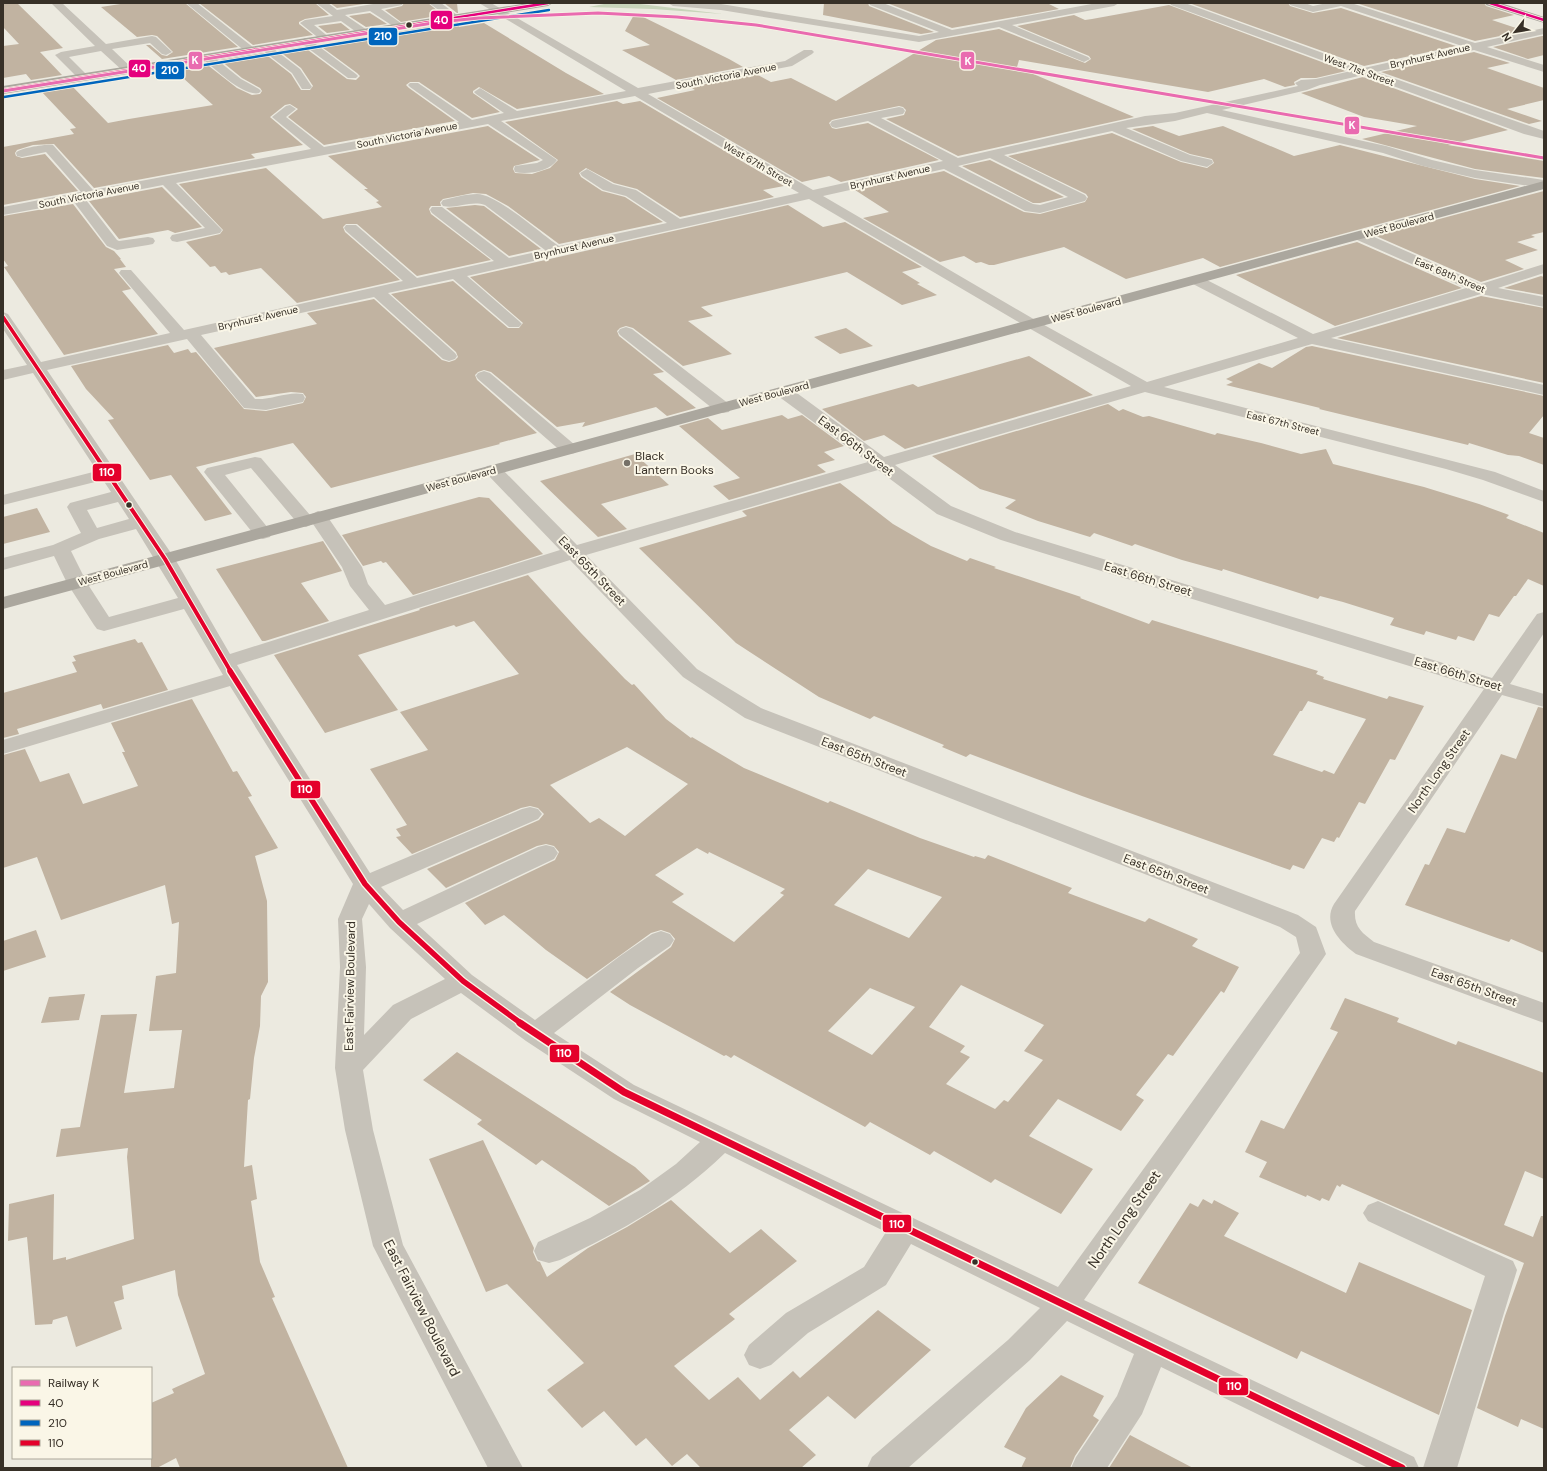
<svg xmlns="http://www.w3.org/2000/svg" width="1547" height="1471" font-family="'DM Sans',sans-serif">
<rect width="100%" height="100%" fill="#eceae0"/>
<path fill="#c8d4ba" d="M609 3H632L723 14 653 9 589 7Z"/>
<path fill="#c1b3a1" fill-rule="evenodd" d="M3 3H17L63 48 40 52 62 75 31 80 26 74 3 78V46L19 44 3 27Z
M127 3H185L238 47 162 59 146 45H150L162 55 167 56 173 52 157 36 152 35 137 37 101 7Z
M199 3H315L329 15 305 19 299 22V24L313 35 253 45Z
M330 3H370L337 8Z
M404 3H428L443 15 401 22 385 10 402 6Z
M444 3H457L458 13H457Z
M824 3H868L869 6 934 32 921 34 823 15Z
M887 3H1047L1059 9 952 28Z
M1189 3H1288L1290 6 1313 13 1341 8 1456 46 1364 66Z
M1356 3H1484L1486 6 1514 15 1492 20 1525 31 1475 41Z
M1169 5 1346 71 1316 78H1301L1294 82 1295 85 1285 87 1264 79 1208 92 1019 60 1017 67 1134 117 958 156 886 119 904 115 906 110 903 107 899 106 836 119 832 120 829 123 832 128 836 129 868 123 939 160 841 182 829 176 802 182 657 98 695 90 690 87 756 74 771 82 791 78 836 101 936 40 999 29 1085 63 1091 59 1089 56 1017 26 1074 15 1085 20 1092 19Z
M370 13 387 24 366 27 349 16Z
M635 13 729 59 743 67 676 80 622 50 650 45 625 31Z
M458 22 459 27 484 23 566 73 604 94 517 109 479 87 473 91V93L500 112 472 118 419 82H410L406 85 409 88 455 121 324 145 288 117 298 109 290 104 285 105 270 117 303 145 251 154 255 158 94 188 54 144 33 145 17 150 15 153 16 156 22 158 45 154 78 191 3 205V147L74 134 70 129 76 128 40 90 71 85 108 123 129 119 213 105 172 68 205 63 237 88 252 95 260 94 262 91 260 88 242 78 220 60 264 53 291 74 301 90H310L313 86 301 68 279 51 304 47 347 79 356 80 360 76 357 73 319 45Z
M341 23 350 30 327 33 318 26Z
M1542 36H1544V55L1528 59 1493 47Z
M1474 52 1510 63 1487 68 1544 88V100L1507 109 1542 121 1529 124 1381 72Z
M1363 77 1508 130 1448 145 1544 161V178L1475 169 1362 139 1417 126 1364 117 1301 93Z
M617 101 623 104 640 101 784 186 763 190 774 197 680 217 637 189 614 183 586 168 579 173 581 177 602 191 625 197 663 222 559 244 508 206 486 194 473 193 443 199 440 202 441 206H431L429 209 431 214 491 260 417 276 357 224H346L343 227 345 232 400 280 297 303 261 268 229 275 226 272 221 273 215 266 210 267 186 242 220 234 223 230 179 184 266 168 323 219 382 207 376 202 379 201 364 189H368L328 156 488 126 540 160 514 166 513 169 515 173 532 174 550 168 558 160 505 122Z
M1153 126 1179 136 1223 126 1294 156 1340 145 1475 179 1520 186 1220 267 1203 258 1126 279 1064 247 994 265H989L981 262 976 263 964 256 940 262 863 218 889 212 855 190 944 171 1024 212 1040 214 1085 202 1088 197 1086 194 1008 156 1112 133 1181 162 1207 168 1214 163 1212 159 1190 154 1132 129Z
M990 160 1064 197 1040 203H1033L962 166Z
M162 187 202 227 175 233 168 230 119 239 89 201Z
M1544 191V232L1531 235 1535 237 1517 242 1538 250 1505 260 1524 269 1481 282 1376 236Z
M73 204 106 247 114 251 121 259H120L126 267 114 269 131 289 122 291 158 334 64 355 4 267 8 266 3 259V216Z
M475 205 484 206 541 249 509 256 446 208Z
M788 205 823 227 845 222 922 267 902 272 920 283 917 284 937 295 902 305 847 272 701 307 713 316 688 321 732 354 683 366 633 328 626 326 620 328 617 331 619 336 664 372 653 374 696 408 667 416 656 407 582 427 585 422 557 427 491 372 484 370 478 372 475 375 477 380 537 433 499 443 500 444 331 488 293 443 196 467 232 514 205 521 171 475 150 480 108 420 114 419 86 389 71 366 168 345 174 353 188 349 191 353 196 352 244 409 266 411 303 403 306 397 303 393 291 392 256 397 214 348 317 324 307 313 374 299 442 360 449 362 455 360 458 357 456 352 391 294 453 281 508 328H519L523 323 470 277Z
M1357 242 1462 288 1335 326 1236 275Z
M1541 276 1544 277V295L1504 288Z
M1481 296 1544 308V383L1337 338Z
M846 328 873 346 840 354 814 337Z
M1312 346 1544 396V415L1529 433 1544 438V465L1519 456 1508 455 1469 443 1468 445 1319 409 1320 408 1226 385 1233 382 1226 379 1259 363 1272 368 1306 347Z
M1029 356 1093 395 905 449 884 435 864 441 822 409 913 384 918 387Z
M1108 404 1119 411 1123 409 1143 417 1149 416 1215 435 1217 433 1261 443 1301 454 1326 449 1333 464 1424 487 1479 504 1509 515 1506 518 1544 533V586L1528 579 1516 596H1514L1499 617 1489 614 1474 641 1458 636 1456 640 1426 631 1424 635 1390 625 1394 618 1343 602 1320 596 1318 599 1223 569 1222 571 1182 560 1135 544 1132 546 1094 533 1090 537 1038 521 1005 508 1016 500 980 489 932 456Z
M782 415 788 419 802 415 844 446 824 452 835 460 817 465 826 472 729 500 713 486 740 478 679 426 708 418 722 430Z
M635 454 669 485 601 504 627 529 598 537 540 481Z
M840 483 893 524 931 546 967 561 970 558 996 567 994 568 1081 597 1080 598 1149 624 1152 620 1318 671 1316 674 1324 677 1323 679 1387 699 1389 696 1424 706 1395 760 1390 759 1365 804 1359 802 1339 838 1337 837 1334 842 1322 838 1304 869 1293 865 1290 870 1082 796 970 754 966 757 942 747 944 745 874 716 870 719 819 697 736 643 639 548 747 516 742 511ZM1308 701 1366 719 1334 774 1324 770 1322 772 1273 755 1300 711H1302Z
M479 497 489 498 543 554 413 595 386 562 383 563 381 561 363 566 342 535Z
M37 508 50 532 3 544V517Z
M323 541 342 571 301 583 329 621 265 641H262L216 569Z
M528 575 581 633 625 679 632 685 634 684 666 719 691 738 692 737 744 768 828 803 830 801 920 838 974 857 975 856 985 859 988 855 1072 888 1068 893 1145 922 1149 918 1198 939 1192 946 1239 967 1224 993 1221 991 1173 1056 1168 1054 1136 1095 1144 1100 1121 1131 1058 1099 1029 1136 1093 1169 1061 1214 995 1179 991 1183 934 1151 930 1155 870 1122 865 1127 734 1055 731 1058 726 1055 724 1056 630 1005 610 992 671 947 675 939 670 933 661 930 651 933 587 979 546 950 504 915 485 925 465 903 555 860 559 852 554 846 546 844 537 846 446 888 427 869 539 820 544 814 538 808 530 806 521 808 412 854 396 837 401 836 396 829 407 825 370 769 428 750 400 712 519 674 474 621 456 627 454 625 358 655 398 710 325 733 274 655 420 610 419 609ZM627 747 688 784 625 836 599 818 590 823 550 785ZM697 848 708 854 709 852 785 889 780 893 784 895 734 942 672 902 684 894 655 875ZM868 869 942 897 909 938 834 905ZM961 985 1044 1025 1024 1051 1043 1060 1008 1102 1004 1100 995 1109 946 1084 970 1057 960 1052 965 1046 929 1027ZM870 988 915 1007 872 1055 828 1031Z
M135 639 138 643 142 642 168 690 103 709 101 704 17 729 19 734 3 738V693L77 672 72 662 76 661 73 656Z
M192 699 233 772 237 771 252 796 248 797 278 848 255 856 267 901 268 982 261 996 260 1026 254 1058 250 1099 248 1100 244 1167 252 1165 257 1199 251 1201 260 1262 275 1297 272 1298 348 1468H180L176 1458 157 1468H151V1403L174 1393 172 1389 205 1374 178 1295 175 1270 122 1286 124 1299 114 1302 122 1329 76 1347 67 1316 53 1320 52 1324 35 1325 27 1237 8 1241 9 1204 54 1194 53 1260 66 1257V1260L134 1239 127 1157 128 1148 56 1157 61 1129 80 1127 101 1015 137 1014 124 1093 174 1088 182 1030 149 1031 156 976 176 973 179 922 172 924 165 885 61 920 37 857 3 868V755L25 749 40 782 69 773 83 804 138 786 122 752H125L111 723Z
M1538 707 1544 708V953L1511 939 1509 942 1497 938 1405 905 1425 864 1429 865 1447 828 1465 833 1501 754 1516 759Z
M36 930 46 957 3 971V941Z
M85 994 79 1020 41 1023 49 997Z
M1345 998 1399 1018 1397 1022 1456 1045 1458 1041 1544 1073V1179L1525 1171 1504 1225 1533 1237 1541 1216H1544V1429L1521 1419 1518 1427 1477 1408 1505 1316 1524 1263 1342 1184 1340 1187 1337 1185 1329 1201 1322 1198 1320 1201 1307 1195 1306 1197 1259 1177 1267 1162 1245 1152 1261 1120 1284 1129 1338 1032 1330 1029Z
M457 1052 635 1167 650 1181 609 1206 542 1160 536 1165 477 1124 482 1120 423 1080Z
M483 1140 534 1248 533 1252 537 1261 540 1262 547 1277 588 1248 627 1227 671 1200 730 1253 761 1229 797 1261 729 1314 735 1319 674 1366 709 1400 738 1377 760 1400 793 1371 800 1378 878 1310 931 1350 855 1419 828 1396 789 1430 816 1455 801 1468H701L687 1454 672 1466 646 1438 636 1446 604 1411 582 1428 547 1390 584 1363 507 1284 486 1292 429 1159Z
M1203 1199 1212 1204 1214 1200 1239 1213 1224 1236 1346 1293 1359 1262 1472 1310 1439 1415 1301 1351 1297 1359 1138 1283 1190 1203 1198 1207Z
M1061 1375 1104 1396 1093 1416 1099 1420 1075 1456 1070 1468H1021L1026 1458 1004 1447 1026 1408Z
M1130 1435 1193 1468H1109Z"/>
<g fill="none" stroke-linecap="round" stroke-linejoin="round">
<path fill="#c6c2b9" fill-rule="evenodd" d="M51 3H62L106 44 152 36 156 37 172 52 166 55 162 54 150 43 112 49 134 70 128 73 124 72 101 51 69 57 89 77 87 79H79L55 55 61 52 95 46Z
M186 3H197L254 48 256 50 254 52H246Z
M316 3H328L337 10 379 3H403L402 5 381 9 405 26 400 29 396 28 370 11 345 15 367 30 368 32 367 34H359L341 21 314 25 330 38 329 40H321L300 23 305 20 333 16Z
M429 3H441L461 18 460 20H452Z
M479 3H491L638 88 785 61 804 50H812L814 52 812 54 792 66 648 94 813 190 943 161 868 121 836 128 832 127 830 124 832 121 836 120 899 107 903 108 905 111 903 114 881 118 958 158 1145 116 1175 113 1298 86 1295 83 1301 80 1316 79 1351 71 1171 5 1170 3H1185L1364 68 1462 46 1341 6 1313 12 1290 5 1289 3H1305L1313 6 1327 3H1351L1475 43 1544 28V34L1487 47 1544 65V72L1474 50 1376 72 1544 131V139L1524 134 1363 75 1320 85 1307 90 1222 110 1386 146 1432 160 1475 170 1544 180V188L1475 178 1423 166 1383 153 1207 113 1175 121 1126 128 1190 155 1212 160 1213 163 1207 167 1181 161 1112 131 1004 155 1085 195 1087 198 1085 201 1040 213 1025 211 944 169 823 196 1037 321 1147 382 1298 338 1191 283 1189 280 1191 277H1201L1313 334 1466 288 1355 239 1353 236 1355 233H1365L1481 284 1544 264V273L1498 288 1544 297V307L1481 294 1331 338 1544 385V395L1312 344 1164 387 1495 472 1544 491V502L1483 480 1446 469 1145 392 895 465 951 506 1015 532 1492 678 1537 614 1544 612V633L1510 684 1544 694V707L1502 695 1355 911C1354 927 1362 933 1374 942L1544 1003V1023L1356 954C1341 943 1322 924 1334 904L1484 689 1001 540 937 514 878 470 586 555 697 669 761 708 1298 915 1316 927 1326 954 1322 960 1084 1300 1414 1457 1419 1468H1368L1161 1367 1142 1414 1107 1468H1071L1076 1457 1117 1396 1134 1354 1067 1321 1030 1360 908 1468H867L872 1457 1008 1340 1040 1308 911 1244 886 1285 808 1333 771 1365 760 1369 749 1365 744 1355 749 1345 786 1313 864 1267 886 1232 725 1153C674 1202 623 1230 560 1260L549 1263 538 1260 534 1251 538 1242 590 1218 640 1190 676 1164 700 1142 614 1099 526 1041 461 993 411 1019 363 1070 373 1130 403 1245 523 1468H488L373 1246 345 1130 335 1068 340 967 338 919 353 884 230 686 3 754V740L223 675 184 609 104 631 97 629 94 625 67 583 54 556 3 570V558L53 545 81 533 67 507 70 503 111 492 103 480 3 505V495L97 471 33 373 3 380V370L27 365 3 329V312L8 314 41 362 170 333 119 273 121 270H131L184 330 403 281 346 231 344 228 346 225H356L417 278 494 261 432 213 430 210 432 207H442L509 258 545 250 485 205C471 200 457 209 443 206L441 203 443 200C453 198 466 194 477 194 497 194 541 234 559 246L667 223 626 196 603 190 582 176 580 173 587 169 613 184 636 190 680 219 799 193 635 96 501 121 557 160C550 171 528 175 515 172L514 169 515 166 537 163 543 160 488 124 176 183 222 230 220 233 177 242 172 241 170 238 172 235 205 228 163 185 86 200 117 240 119 241 148 237 153 238 155 241 153 244 148 245 117 250 107 246 74 202 3 215V207L81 192 46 152 22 157 17 156 16 153C19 148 47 144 53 145L93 190 311 149 272 117 286 106 290 105 296 109 286 117 324 147 459 122 410 87 408 85 410 83H418L472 120 504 113 476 94 474 92 480 88 517 111 626 91ZM990 158 1068 197 1040 205 1033 204 958 166ZM809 199 1027 327 1131 386 884 457 790 388 784 387 778 388 776 392 778 396 868 462 577 545 499 466 493 465 487 466 484 470 487 474 560 550 385 605 368 584 362 567 325 513 318 511 310 515 261 458 255 457 207 468 204 472 207 476 256 537 263 539 270 537 272 533 225 475 251 468 299 525 306 527 313 524 342 567 350 586 369 610 230 654 175 559 47 370 187 339 244 408 266 410 303 402 305 398 303 394C288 391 271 400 255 399L201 335 374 297 443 359 449 361 455 359 457 356 455 353 388 293 453 279 509 327H519L522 324 519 321 467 276ZM118 502 129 519 97 528 87 510ZM136 529 178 598 109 617 87 583 71 551 99 539ZM570 560 683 677 745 718 1280 927 1296 937 1300 953 1058 1287 634 1085 554 1033 638 968 670 946 674 940 670 934 661 931 652 934 620 956 535 1020 472 975 417 924 554 859 558 853 554 847 546 845 538 847 403 910 381 887 538 819 542 814 538 809 530 807 522 809 370 873 237 665ZM369 904 390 928 445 979 393 1005 364 1035 366 967 362 919Z
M668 3 721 4 919 36 939 32 870 5 869 3H883L952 30 1097 3H1119L1114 6 1012 25 1088 57 1090 59 1084 62 999 27 919 42 721 10 673 6Z
M305 38 309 39 356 74 358 76 356 78H348L301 43 300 41Z
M266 45 270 46 300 69 312 87 310 89H302L292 73 262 50 260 48 262 46Z
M207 54 211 55 241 79 259 89 261 91 259 93C244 97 215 69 203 59L201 57Z
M626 327 632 329 729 404 731 408 729 412 723 413 717 412 620 335 618 332 620 329Z
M484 371 490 373 575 445 578 449 575 453 569 454 563 453 478 379 476 376 478 373Z
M1378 1201 1513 1261 1517 1270 1457 1468H1423L1485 1276 1368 1221 1363 1213 1368 1205Z"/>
<path fill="#aba79e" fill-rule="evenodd" d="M528 3H553L548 6 3 94V86Z
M1485 3H1501L1544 17V23L1486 5Z
M1544 181V189L3 609V597Z"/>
<defs>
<path id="bus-1" d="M1490 3 1544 20
M3 90 548 3"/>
<path id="bus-2" d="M4 97 549 10"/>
<path id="bus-3-far3" d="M3 317 54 393"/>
<path id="bus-3-far2" d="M53 392 165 559 231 672"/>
<path id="bus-3-far1" d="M230 671 365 884 399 922 463 981 522 1024"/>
<path id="bus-3" d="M520 1023 624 1092 1402 1468"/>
</defs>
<use href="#bus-1" stroke="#faf6e7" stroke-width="4"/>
<use href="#bus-2" stroke="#faf6e7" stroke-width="4"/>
<use href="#bus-3-far3" stroke="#faf6e7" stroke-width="5.5"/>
<use href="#bus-3-far2" stroke="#faf6e7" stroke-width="6"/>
<use href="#bus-3-far1" stroke="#faf6e7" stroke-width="8"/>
<use href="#bus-3" stroke="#faf6e7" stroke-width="10"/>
<use href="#bus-1" stroke="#e5007d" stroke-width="2.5"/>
<use href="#bus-2" stroke="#0065bd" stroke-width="2.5"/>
<use href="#bus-3-far3" stroke="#e4002b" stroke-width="3.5"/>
<use href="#bus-3-far2" stroke="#e4002b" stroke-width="4"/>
<use href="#bus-3-far1" stroke="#e4002b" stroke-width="5.5"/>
<use href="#bus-3" stroke="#e4002b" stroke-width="7"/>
<defs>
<path id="rail-1" d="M3 91 439 22 479 18 598 13 677 17 756 25 1544 158"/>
</defs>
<use href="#rail-1" stroke="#faf6e7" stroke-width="4.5"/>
<use href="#rail-1" stroke="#e96bb0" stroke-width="3"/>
</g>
<g fill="#373027" stroke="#faf6e7" stroke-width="1.5">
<circle cx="409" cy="25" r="3.5"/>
<circle cx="129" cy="505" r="3.5"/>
<circle cx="975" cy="1262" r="3.5"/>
</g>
<circle fill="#767168" stroke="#faf6e7" stroke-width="1.5" cx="627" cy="463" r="4"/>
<g text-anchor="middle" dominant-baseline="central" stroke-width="4" stroke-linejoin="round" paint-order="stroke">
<g font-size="10" fill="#373027" stroke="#faf6e7">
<text transform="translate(1430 56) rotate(-13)">Brynhurst Avenue</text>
<text transform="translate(1359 70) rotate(20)">West 71st Street</text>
<text transform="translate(726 76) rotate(-11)">South Victoria Avenue</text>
<text transform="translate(407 135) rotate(-11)">South Victoria Avenue</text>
<text transform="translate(758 164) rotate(30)">West 67th Street</text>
<text transform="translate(890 177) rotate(-13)">Brynhurst Avenue</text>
<text transform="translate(89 195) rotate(-11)">South Victoria Avenue</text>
<text transform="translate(1399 225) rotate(-15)">West Boulevard</text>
<text transform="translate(574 247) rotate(-13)">Brynhurst Avenue</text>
<text transform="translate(1450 275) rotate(23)">East 68th Street</text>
<text transform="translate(1086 310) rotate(-15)">West Boulevard</text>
<text transform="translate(258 318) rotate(-13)">Brynhurst Avenue</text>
<text transform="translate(774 394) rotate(-15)">West Boulevard</text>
<text transform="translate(1283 423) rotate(14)">East 67th Street</text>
<text transform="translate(461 479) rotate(-15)">West Boulevard</text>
<text transform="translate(113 573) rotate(-15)">West Boulevard</text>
</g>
<g font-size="12" fill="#373027" stroke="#faf6e7">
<text transform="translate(856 446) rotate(37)">East 66th Street</text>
<text transform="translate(592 571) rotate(46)">East 65th Street</text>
<text transform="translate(1148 579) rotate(17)">East 66th Street</text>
<text transform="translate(1458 674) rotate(17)">East 66th Street</text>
<text transform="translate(864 757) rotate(21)">East 65th Street</text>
<text transform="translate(1439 771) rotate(-55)">North Long Street</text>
<text transform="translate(1166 874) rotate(21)">East 65th Street</text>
<text transform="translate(350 986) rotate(-89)">East Fairview Boulevard</text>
<text transform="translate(1474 987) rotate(20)">East 65th Street</text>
</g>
<g font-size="12" fill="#373027" stroke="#faf6e7" text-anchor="start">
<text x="635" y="456">Black<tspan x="635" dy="14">Lantern Books</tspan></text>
</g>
<g font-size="14" fill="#373027" stroke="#faf6e7">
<text transform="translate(1124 1219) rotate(-55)">North Long Street</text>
<text transform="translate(422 1308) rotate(63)">East Fairview Boulevard</text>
</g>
</g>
<g stroke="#faf6e7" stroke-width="1.5">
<rect x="430" y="10" width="23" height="20" rx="4" fill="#e5007d"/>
<rect x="368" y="27" width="30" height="19" rx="4" fill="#0065bd"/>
<rect x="188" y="51" width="15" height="19" rx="4" fill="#e96bb0"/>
<rect x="960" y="51" width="15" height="19" rx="4" fill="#e96bb0"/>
<rect x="128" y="59" width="23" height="19" rx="4" fill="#e5007d"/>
<rect x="155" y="61" width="30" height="19" rx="4" fill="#0065bd"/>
<rect x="1344" y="116" width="16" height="19" rx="4" fill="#e96bb0"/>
<rect x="92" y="463" width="30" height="19" rx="4" fill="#e4002b"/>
<rect x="290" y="780" width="31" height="19" rx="4" fill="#e4002b"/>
<rect x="549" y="1044" width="31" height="19" rx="4" fill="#e4002b"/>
<rect x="882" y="1214" width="30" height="19" rx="4" fill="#e4002b"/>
<rect x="1218" y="1377" width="31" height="19" rx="4" fill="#e4002b"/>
</g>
<g font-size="11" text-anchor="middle" font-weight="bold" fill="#fff">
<text x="441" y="24">40</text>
<text x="383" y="40">210</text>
<text x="195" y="64">K</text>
<text x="968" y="65">K</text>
<text x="139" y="72">40</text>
<text x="170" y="74">210</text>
<text x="1352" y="129">K</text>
<text x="107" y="476">110</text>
<text x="305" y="793">110</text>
<text x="564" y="1057">110</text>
<text x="897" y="1228">110</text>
<text x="1234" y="1390">110</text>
</g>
<rect width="1547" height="1471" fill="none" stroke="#373027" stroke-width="8"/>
<rect x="12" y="1367" width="140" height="92" fill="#faf6e7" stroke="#aca79a"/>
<rect x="20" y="1380" width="20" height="6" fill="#e96bb0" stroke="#aca79a"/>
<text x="48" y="1387" font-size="12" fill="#373027">Railway K</text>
<rect x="20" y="1400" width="20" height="6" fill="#e5007d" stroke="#aca79a"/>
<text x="48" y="1407" font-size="12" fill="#373027">40</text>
<rect x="20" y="1420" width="20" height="6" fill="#0065bd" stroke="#aca79a"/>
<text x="48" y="1427" font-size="12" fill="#373027">210</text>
<rect x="20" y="1440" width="20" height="6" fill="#e4002b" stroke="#aca79a"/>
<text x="48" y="1447" font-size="12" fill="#373027">110</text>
<g transform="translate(1515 32) rotate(239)" stroke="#faf6e7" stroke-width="3" paint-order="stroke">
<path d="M0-3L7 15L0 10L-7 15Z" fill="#373027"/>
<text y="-6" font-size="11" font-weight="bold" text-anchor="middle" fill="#373027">N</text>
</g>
</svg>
